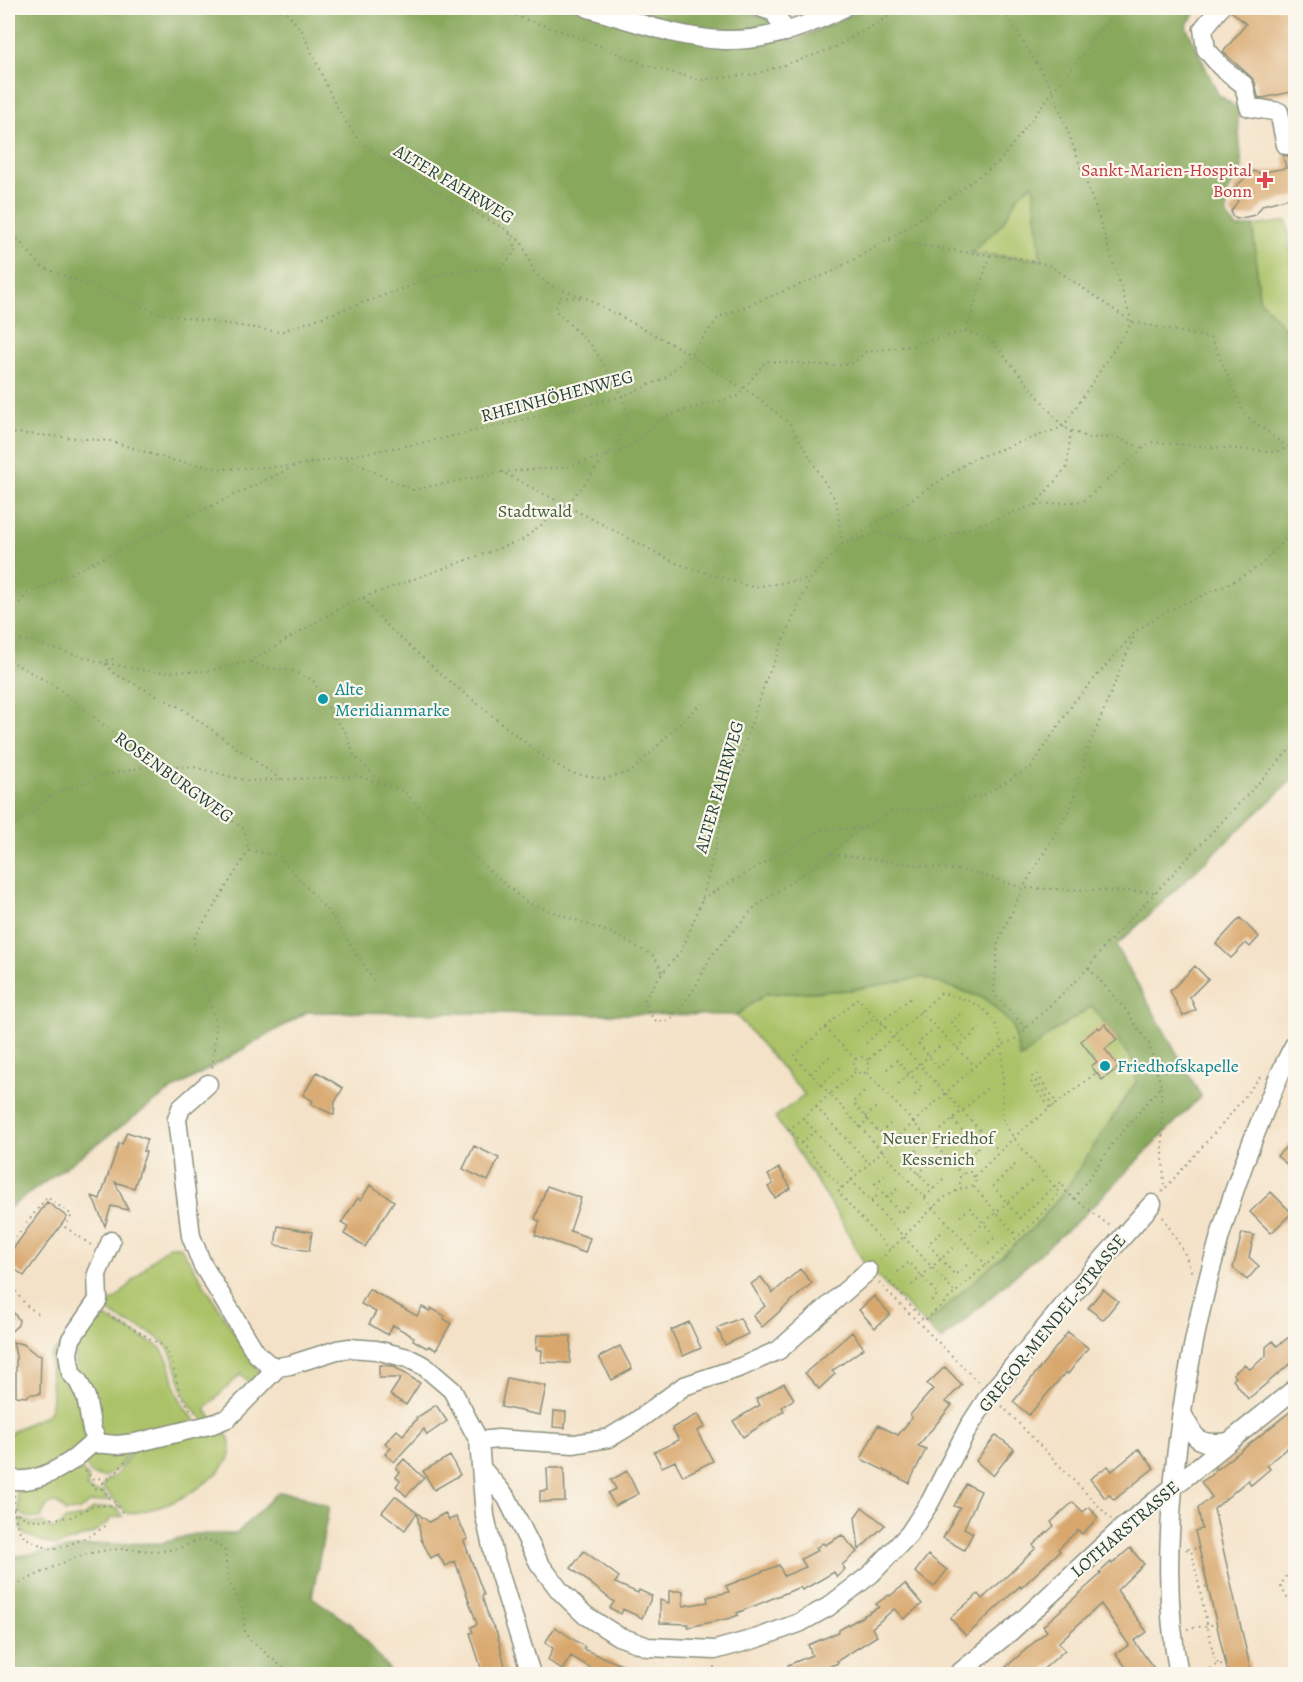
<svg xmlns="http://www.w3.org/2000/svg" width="1303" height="1682" font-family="Alegreya,serif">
<rect width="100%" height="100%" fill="#fbf7ec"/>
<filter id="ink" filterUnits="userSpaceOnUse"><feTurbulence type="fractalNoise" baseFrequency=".0167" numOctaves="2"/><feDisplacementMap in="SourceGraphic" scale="12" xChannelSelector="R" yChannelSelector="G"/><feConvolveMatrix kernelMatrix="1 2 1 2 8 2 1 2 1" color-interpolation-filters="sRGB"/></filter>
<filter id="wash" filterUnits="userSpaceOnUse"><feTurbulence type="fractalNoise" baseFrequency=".008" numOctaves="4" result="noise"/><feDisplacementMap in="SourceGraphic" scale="24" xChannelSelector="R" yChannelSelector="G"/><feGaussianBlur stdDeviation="1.35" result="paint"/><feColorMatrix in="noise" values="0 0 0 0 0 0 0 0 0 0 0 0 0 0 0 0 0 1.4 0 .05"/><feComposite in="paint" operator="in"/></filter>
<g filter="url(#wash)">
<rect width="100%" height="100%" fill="#f4e2c8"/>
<path fill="#abc268" stroke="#65804e" stroke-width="1.5" d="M1033 183 1041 260 970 253 1002 224 1018 196Z
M1287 221 1292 266 1295 274V340L1259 299 1253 226Z
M922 977 986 999 1013 1026 1020 1059 1051 1033 1092 1006 1135 1064 1136 1082 1066 1189 1038 1223 926 1325 865 1265 840 1218 775 1117 805 1095 736 1015 766 994 851 990Z
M169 1246H180L262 1377 251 1384 241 1374 205 1409 213 1419 206 1422C198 1415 189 1406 185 1396 177 1376 177 1356 161 1340 148 1327 113 1322 105 1306L119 1296 154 1258Z
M99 1314 160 1347 169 1362 177 1393 185 1408 196 1421 156 1432 102 1438 77 1374 74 1340Z
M62 1344 80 1394 86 1441 45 1471 8 1474V1435C22 1424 35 1422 50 1412L52 1396 50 1356Z
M213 1429C225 1431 229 1434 231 1447 233 1470 188 1496 168 1504 155 1509 142 1511 128 1514L103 1488 104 1483 118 1473 137 1444Z
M131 1448 119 1467 105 1477 93 1476 80 1458 90 1451Z
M75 1463 88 1477 87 1487C92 1492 95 1493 102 1492L110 1501 90 1503 78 1511 65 1512C56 1497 45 1503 41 1518 32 1519 25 1518 19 1512L16 1486Z
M111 1507 118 1509 123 1516 109 1519V1522L91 1534 56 1546 25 1535 21 1529 20 1519 33 1523H43L47 1527 53 1529 59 1527 65 1520 83 1517 92 1509Z"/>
<path fill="#88a85c" stroke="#547248" stroke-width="1.5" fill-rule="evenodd" d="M8 8H730L765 17 793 41 866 8H1198L1186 26 1218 94 1237 108 1242 169 1228 191 1227 216 1237 228 1253 226 1259 299 1295 340V777L1116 946 1201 1096 1085 1214 941 1341 926 1325 1038 1223 1066 1189 1136 1082 1135 1064 1092 1006 1051 1033 1020 1059 1013 1026 986 999 922 977 851 990 766 994 736 1015 307 1012 167 1093 8 1209ZM1033 184 1041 260 971 253 1002 224 1018 196Z
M278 1492 296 1494 329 1507 312 1597 353 1626 393 1674H8V1548L17 1556 102 1544 162 1543 194 1534H236Z"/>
<g id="blocks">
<path fill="#d8a76d" d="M1231 8H1296V13L1289 21 1296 26V91L1263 98 1258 97 1255 82 1251 77 1223 52 1246 24 1231 11Z
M1296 150V196L1263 205 1255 215 1237 219 1232 216 1231 211 1238 201 1234 195V188L1253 171 1259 173 1286 168 1283 156H1289Z
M1240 918 1259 937 1250 947 1246 943 1231 958 1216 944Z
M1195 966 1208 979 1190 997 1196 1010 1183 1016 1170 991Z
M1105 1024 1117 1040 1105 1049 1119 1067 1102 1080 1091 1066 1097 1062 1081 1041 1098 1027 1099 1029Z
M317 1072 343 1088 335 1102 334 1115 311 1104 313 1101 303 1095Z
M127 1132 147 1139 143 1151 146 1152 134 1188 115 1182 128 1210 111 1206 105 1226 92 1196 100 1199 119 1143 122 1144Z
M1296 1137V1172L1277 1156Z
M474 1146 499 1158 488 1181 463 1169Z
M779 1168 791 1188 775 1198 768 1187 773 1184 768 1175Z
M370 1185 394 1201 365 1247 344 1234 348 1227 341 1223 358 1198 361 1200Z
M547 1186 581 1198 570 1231 590 1238 585 1253 535 1235 540 1221 535 1219Z
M1271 1192 1292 1213 1271 1233 1250 1212Z
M47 1202 67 1217 24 1276 8 1264V1256Z
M278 1226 312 1232 309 1251 275 1245Z
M1242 1233 1254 1235 1249 1257 1259 1266 1247 1280 1233 1268Z
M800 1269 812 1283 762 1327 753 1316 765 1306 751 1284 761 1277 773 1293Z
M369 1289 417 1316 422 1307 430 1311 431 1308 445 1316 444 1319 451 1323 436 1350 429 1346 427 1348 413 1340 414 1337 393 1325 388 1335 369 1324 376 1312 361 1304Z
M1103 1289 1118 1301 1103 1320 1088 1308Z
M874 1296 890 1314 875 1328 859 1310Z
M8 1305 19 1320 18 1325 8 1334Z
M740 1318 748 1334 725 1345 717 1328Z
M689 1322 701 1348 683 1356 671 1330Z
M852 1332 864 1348 832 1371 835 1374 819 1389 805 1373Z
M1068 1332 1088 1348 1068 1374 1066 1372 1029 1415 1013 1402Z
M1296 1332V1359L1248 1399 1233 1380 1236 1377 1233 1374 1244 1365 1250 1369 1266 1356V1347L1273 1341 1277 1346Z
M537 1335 571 1336 570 1363 541 1362 542 1350H536Z
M13 1342 23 1344 37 1355H41L40 1394H30L27 1397 16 1396V1356Z
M620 1346 632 1369 612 1380 599 1357Z
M379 1365 393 1366 420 1383 406 1405 390 1395 401 1378H379Z
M945 1367 962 1385 945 1402 952 1405 918 1446 926 1449 909 1483 861 1459 878 1425 898 1435 912 1418 910 1415 933 1389 927 1384Z
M507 1378 546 1386 540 1415 501 1407Z
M784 1383 794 1399 782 1407 784 1411 743 1437 733 1421 760 1405 756 1399Z
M436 1405 447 1421 427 1435 424 1429 394 1462 385 1454 391 1448 385 1443 397 1430 403 1435 417 1419 416 1418Z
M1296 1407V1456L1288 1447 1267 1465 1270 1469 1251 1485 1248 1480 1214 1509 1251 1671 1228 1674 1195 1531 1202 1529 1198 1508 1212 1497 1201 1482 1213 1474 1215 1468 1218 1469Z
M554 1411 566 1412 565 1428 553 1427Z
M698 1414 705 1427 697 1431 713 1461 683 1476 675 1461 662 1467 654 1452 679 1440 672 1428Z
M996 1435 1014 1449 993 1476 976 1461Z
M1139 1449 1154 1468 1114 1500 1109 1494 1105 1498 1090 1479 1108 1466 1112 1471Z
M450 1456 460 1475 434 1490 423 1471Z
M404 1459 424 1478 406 1496 396 1486 400 1481 396 1477 400 1472 396 1468Z
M547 1468H564L565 1501 540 1502V1491L548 1490Z
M627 1471 638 1494 615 1506 608 1493 616 1489 611 1480Z
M966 1484 981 1491 964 1528 973 1533 964 1550 943 1538 960 1508 954 1506Z
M395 1496 417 1513 405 1530 382 1512Z
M1073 1502 1083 1512 1089 1507 1098 1518 1082 1534 1078 1530 1058 1549 1060 1551 1021 1588 1020 1586 966 1636 950 1618 978 1594 982 1599 1009 1574 1036 1548 1033 1545 1054 1526 1051 1522Z
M862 1507 885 1525 859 1550 855 1517Z
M417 1513 429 1522 445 1513 449 1520 456 1517 468 1539 464 1541 484 1595 482 1596 489 1619 497 1633 507 1674H483L470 1633 473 1632 471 1627 477 1624 455 1561 445 1566 438 1554 431 1558 421 1539Z
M842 1535 857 1552 842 1565 845 1569 837 1577 834 1572 808 1587 802 1590 800 1587 737 1613 738 1615 731 1618 688 1627V1624L660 1623V1600L669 1603V1591H683V1606L708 1602 707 1597 729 1592 726 1586 779 1565 784 1576 806 1567 801 1559 818 1550 816 1548 823 1543 825 1545Z
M1130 1548 1144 1564 1117 1590 1147 1632 1134 1641 1158 1674H1131L1116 1654 1129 1645 1101 1604 1058 1643 1065 1650 1038 1674H998L1047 1631 1043 1626 1101 1574 1099 1573 1111 1562 1112 1564Z
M584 1551 619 1577 615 1583 638 1593 639 1590 652 1596 642 1618 623 1609 621 1614 610 1608 614 1602 571 1568Z
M928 1555 947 1570 934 1587 915 1572Z
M905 1584 922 1604 904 1619 894 1609 872 1628 877 1636 837 1661 838 1663 811 1674H792L788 1665 812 1655 808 1645 839 1632V1630L879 1607 876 1604 889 1595 890 1596Z
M555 1627 585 1647 583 1649 643 1674H601L571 1656 562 1670 548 1660 553 1648 545 1643Z"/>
</g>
</g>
<g filter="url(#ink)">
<use href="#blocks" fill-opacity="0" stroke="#8a907e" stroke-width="1.5"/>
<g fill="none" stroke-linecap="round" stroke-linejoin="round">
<defs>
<path id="minor" d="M588 8C692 39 739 61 843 8
M762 8 774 12 786 32
M1220 8 1203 29 1206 49 1221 67 1244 85 1249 107 1279 112 1286 145
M208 1084 181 1108 177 1119 191 1236 202 1264 256 1353 268 1364 278 1367 290 1365 337 1350 350 1348 376 1350 408 1358 424 1366 452 1390 479 1441 485 1516 494 1556 531 1674
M1182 1413C1195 1440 1198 1446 1229 1442
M479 1441 498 1439 574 1444 609 1438 634 1423 684 1386 741 1367 779 1350 868 1271
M99 1444 92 1430 86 1397 78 1381 71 1373 68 1353 71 1339 98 1300 97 1274 111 1241
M483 1470 507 1498 539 1563 560 1591 585 1615 618 1636 648 1647 715 1650 758 1638 799 1623 828 1607 871 1574 909 1534 930 1502 968 1428 990 1394 1094 1269 1152 1204
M8 1479C29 1484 53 1473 71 1461 79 1456 85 1448 94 1443L117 1445 135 1443 213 1424 228 1418 278 1367
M958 1674 1011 1631 1121 1529 1296 1388
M1179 1674C1165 1605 1168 1537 1175 1467 1188 1344 1216 1226 1264 1112 1274 1088 1283 1064 1296 1042"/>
</defs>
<use href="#minor" stroke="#8a907e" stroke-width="21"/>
<path stroke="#8a907e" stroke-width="2" stroke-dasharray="1.5 4.5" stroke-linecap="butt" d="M275 8 287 12 302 31 335 104 347 124 359 140 386 160 455 202 507 230 522 243 534 272 549 285 588 299 681 349 757 397 790 424 837 503 842 545 810 579 766 680 731 784 702 900 682 950 659 977 645 999 648 1012 656 1021H670L695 988 711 956 755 907 821 861 861 829 891 812 930 810 984 795 1031 767 1074 702 1136 631 1165 612 1229 584 1260 566 1296 527
M492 8 578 37 645 65 700 80 755 74 797 61 834 48 903 8
M8 232 13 234 42 267 162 314 280 332 450 272 502 268 517 249 509 233
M889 240 970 253 1020 258 1051 266 1132 322 1211 338 1245 415 1287 447
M966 331 990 255
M8 435 17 433 110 441 170 460 223 469 293 466
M347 459 412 490 502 472 676 563 752 587 810 579
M502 472 567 467 625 450 661 419 678 412 738 396 766 361 836 366 853 363 866 352 910 346 966 331 992 341 1063 427 1089 438 1116 437 1143 449
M1035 505 1067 467 1071 430
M847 543 878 533 929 542 1035 505 1084 501 1150 442 1275 452 1296 444
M842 545 973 459 1063 427 1132 322 1096 209 1053 91 1003 8
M363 598 386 625 442 675 537 752 570 773 604 779 632 771 701 703
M8 617 27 594 295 466 432 441 623 396 665 378 690 355 719 317 832 272 904 230 999 162 1117 8
M8 642 25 640 104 663 154 672 208 671 251 661 348 603 522 540 567 505 615 445 628 421 623 396 592 346 555 310 560 297 583 298
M113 659H108L104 663 115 674 181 708 282 780
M251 662 265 667 293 671 313 680 336 721 347 734 354 756 381 782
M8 663H14L55 686 154 765 244 829 249 850 195 937 194 946 216 1026 212 1070
M8 831 55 793 101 776 154 765 194 767 248 781 357 776 403 791 461 846 526 902 611 933 654 956 662 972
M249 850 279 856 332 916 375 983
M832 854 973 872 1023 888 1155 892
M702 899 822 829H861
M920 1011 975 1066
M960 1014 951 1022 967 1040
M881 1022 911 998
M825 1028 855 1059
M1026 1028 994 994 998 942 1023 888 1071 807 1087 751 1135 634
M857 1031 876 1016
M931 1032 918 1043 939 1068 951 1056
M866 1043 885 1026
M957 1048 980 1028
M868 1060 862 1057 855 1059 853 1066 856 1071 861 1074 867 1072 870 1067 868 1060 941 993C1005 1005 1003 1035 1003 1091 1003 1099 1000 1111 1003 1119 1013 1143 1043 1170 1059 1193L1038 1218 924 1321 883 1274
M887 1069 897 1060 922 1088 912 1098
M855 1072 830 1094 986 1265
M867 1073 962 1174
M811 1074 831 1055
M1037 1074 1057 1103
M1032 1076 1054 1106
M1031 1082 1050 1108
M898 1084 942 1044
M821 1085 841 1067
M1161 1087 1164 1189
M816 1107 869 1163
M866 1117 878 1105
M803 1118 856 1175
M868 1120 879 1133 890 1124
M953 1120 978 1148 971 1154
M859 1127 868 1120 853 1102 864 1092
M941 1130 988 1087
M801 1143 815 1131
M954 1145 966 1135
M917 1150 906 1160 933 1189
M1015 1165 993 1186 1007 1203 1031 1181
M918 1174 930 1163
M885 1175 875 1184 900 1213 911 1203
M975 1176 1022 1130 1096 1073
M851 1180 955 1292
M974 1187 1017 1236
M1055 1187 1061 1182 1067 1193 1110 1226
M842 1188 789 1130 830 1094 794 1056 858 998 999 1151
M1162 1192 1225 1121 1260 1077
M925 1197 944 1178
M887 1198 897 1189
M1074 1199 1114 1142 1161 1086 1149 1044 1125 1009 1088 967
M871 1201 880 1193
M960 1216 970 1208 996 1237 987 1244
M1163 1217 1184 1252 1192 1273
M941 1233 928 1244 955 1275 968 1264
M971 1234 1007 1203 1020 1218 1054 1186
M8 1247 47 1197 72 1215 65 1227 91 1245
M890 1250 838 1192 975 1066 1003 1045 1015 1039 1082 975 1105 946 1296 743
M880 1260 942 1199 963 1187 968 1188 973 1186 976 1180 971 1172H966L960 1177V1184L963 1187
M898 1272 909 1262 938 1294 928 1304
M8 1282 26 1305 41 1316
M879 1283 979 1383
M912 1285 954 1247
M108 1314 163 1346 172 1361 180 1394 193 1413
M1002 1406 1111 1519
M85 1470 93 1479 91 1483 93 1488 102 1489 125 1515
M93 1479 99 1478 102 1481V1489
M103 1483 117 1472 125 1461
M14 1495C15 1535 17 1535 52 1550 72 1544 91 1537 108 1524
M8 1506 26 1519 39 1520 71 1517 92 1506 117 1505
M1186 1549 1192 1553 1215 1661 1219 1664
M1188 1549 1200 1548
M1296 1569 1284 1578 1281 1587 1296 1614
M8 1586 18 1584C53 1568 79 1551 119 1549 135 1548 154 1553 170 1550 192 1547 203 1528 225 1551L228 1580 242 1606 245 1632 248 1638 290 1674
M1199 1588 1208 1586
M1187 1629 1217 1624
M714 1674V1665
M1207 1674 1212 1666 1226 1663"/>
<use href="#minor" stroke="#fff" stroke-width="18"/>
</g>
</g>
<path fill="#e0444e" stroke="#fbf7ec" stroke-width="2" d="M1262 171h6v6h6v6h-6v6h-6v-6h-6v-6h6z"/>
<g fill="#0f9aa8" stroke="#fbf7ec" stroke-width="2">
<circle cx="323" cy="699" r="6"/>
<circle cx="1105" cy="1066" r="6"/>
</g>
<g text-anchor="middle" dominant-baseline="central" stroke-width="4.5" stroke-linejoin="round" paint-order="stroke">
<g font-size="18" fill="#be3a42" stroke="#fbf7ec" text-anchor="end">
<text x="1252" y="170">Sankt-Marien-Hospital<tspan x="1252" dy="21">Bonn</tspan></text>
</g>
<g font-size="18" fill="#1f3d34" stroke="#fbf7ec">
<text transform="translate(454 184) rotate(31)">ALTER FAHRWEG</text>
<text transform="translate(557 396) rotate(-15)">RHEINHÖHENWEG</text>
<text transform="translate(174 777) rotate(36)">ROSENBURGWEG</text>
<text transform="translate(719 787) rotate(-74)">ALTER FAHRWEG</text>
<text transform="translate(1052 1323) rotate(-51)">GREGOR-MENDEL-STRASSE</text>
<text transform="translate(1125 1529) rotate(-41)">LOTHARSTRASSE</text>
</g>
<g font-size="18" fill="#425e41" stroke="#fbf7ec">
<text x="535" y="511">Stadtwald</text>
<text x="938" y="1138">Neuer Friedhof<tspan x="938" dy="21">Kessenich</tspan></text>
</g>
<g font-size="18" fill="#0d838f" stroke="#fbf7ec" text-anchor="start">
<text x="335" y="689">Alte<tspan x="335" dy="21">Meridianmarke</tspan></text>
<text x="1117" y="1066">Friedhofskapelle</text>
</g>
</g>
<rect width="1303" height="1682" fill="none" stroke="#fbf7ec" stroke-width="30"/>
</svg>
